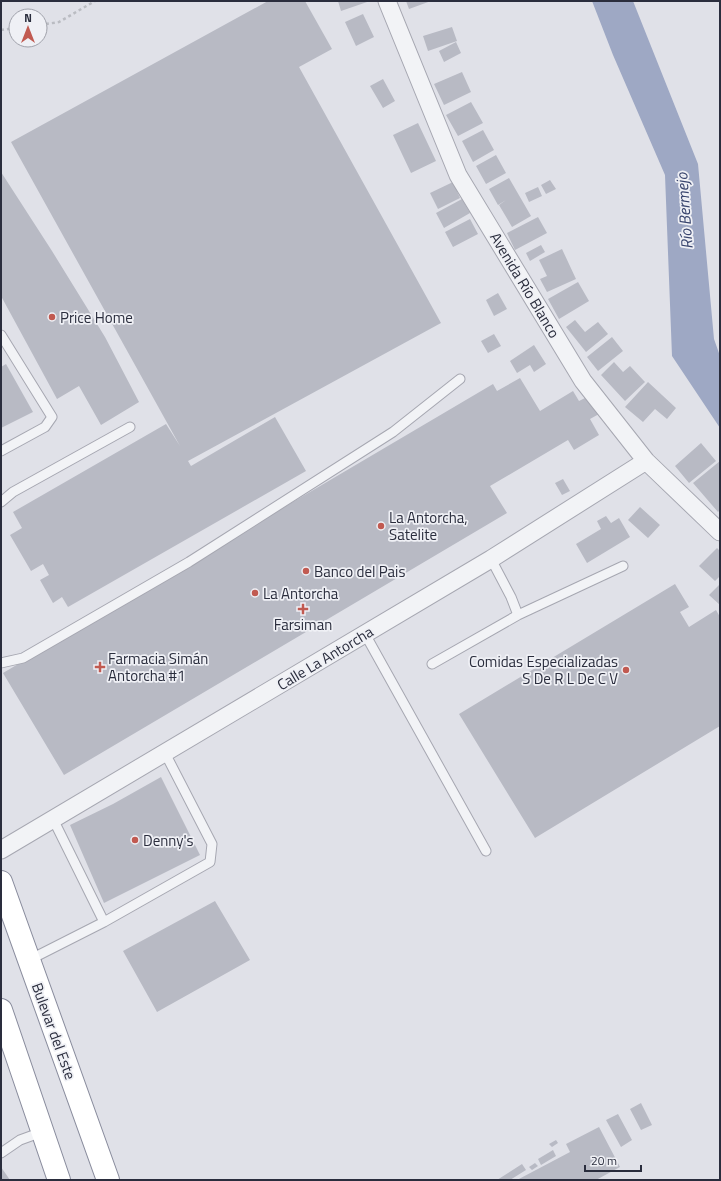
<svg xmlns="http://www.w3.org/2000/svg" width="721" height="1181" font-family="'Titillium Web',sans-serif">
<rect width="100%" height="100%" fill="#e0e1e8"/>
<path fill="#9ea8c4" d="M592 1H633L698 164 714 339 720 356V428L672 356 665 175 613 55Z"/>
<path fill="#b8bac4" d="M268 1H305L332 49 299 67 441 323 188 461 191 466 275 417 306 471 68 607 62 597 53 603 40 580 49 575 43 564 31 571 10 535 22 528 13 512 166 424 180 446 11 142Z
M338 1H370L341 11Z
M406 1H431L409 9Z
M363 14 374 37 356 46 345 22Z
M452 27 457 41 428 51 423 36Z
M456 42 461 53 444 62 439 51Z
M462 72 471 92 444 105 434 84Z
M383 79 395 101 383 108 370 86Z
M471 102 483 123 458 136 446 115Z
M418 123 436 161 411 173 393 135Z
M483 130 494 150 473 162 462 141Z
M496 155 506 173 486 184 476 166Z
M1 172 52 251 105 337 139 402 101 425 79 386 57 399 1 296Z
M509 178 531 216 512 227 499 205 506 200 498 205 489 189Z
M550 180 556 189 546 194 541 185Z
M453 182 460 198 438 209 430 193Z
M538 187 542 196 529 202 525 193Z
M462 199 470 213 444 228 436 213Z
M538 217 547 233 515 250 507 233Z
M470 219 478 234 453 247 445 232Z
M541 245 545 252 530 261 526 253Z
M562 249 576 279 547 292 540 279 547 276 539 260Z
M578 282 589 301 559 319 548 299Z
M498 293 507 309 494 316 486 300Z
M575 320 585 332 598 322 608 334 586 352 566 327Z
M494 334 501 346 488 353 481 341Z
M612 337 623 351 598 371 587 357Z
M534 345 546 364 534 372 530 365 517 373 510 361Z
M614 362 623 372 630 366 645 382 625 401 601 375Z
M6 364 33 412 1 428V367Z
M520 378 540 411 573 391 579 401 589 396 599 414 590 419 599 435 574 450 568 440 490 486 507 513 64 775 3 673 493 384 497 391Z
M648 382 676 408 667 419 655 409 643 422 625 407Z
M701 443 716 461 689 483 675 466Z
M720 461V510L718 512 693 483Z
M563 479 570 491 562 495 555 483Z
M640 507 660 525 648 538 628 520Z
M606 516 611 523 619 518 630 537 587 563 576 544 601 529 597 521Z
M717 548 720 551V576L715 581 699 566Z
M675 584 689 607 680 612 689 627 716 610 720 617V726L535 838 459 714Z
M719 585 720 586V605L709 595Z
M161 777 200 855 104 903 70 825 113 804Z
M215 901 250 960 157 1012 123 951Z
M641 1103 652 1125 641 1130 630 1109Z
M618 1114 632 1140 621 1147 606 1120Z
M599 1127 620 1167 596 1180H517L570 1152 566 1144Z
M556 1140 558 1143 552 1147 549 1144Z
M553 1150 556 1156 541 1165 538 1159Z
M535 1163 538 1166 532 1170 529 1167Z
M522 1164 526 1170 510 1180H497Z
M1 1167 10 1180H1Z"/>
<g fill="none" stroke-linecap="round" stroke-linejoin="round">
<defs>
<path id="service" d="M1 335 52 417 45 427 1 451
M1 502 13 492 130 427
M518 615 623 566
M365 634 486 851
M1 663 23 658 189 562 393 432 460 379
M432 664 518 615 511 597 491 559
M53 819 104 922
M29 960 104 922 210 862 212 844 165 753
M1 1153 20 1140 42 1132"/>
<path id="minor" d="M387 1 458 175 583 381 646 461 720 532
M1 850 491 559 646 461"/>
<path id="trunk" d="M1 882 108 1180
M1 1010 59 1180"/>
</defs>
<use href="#service" stroke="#a6a7b1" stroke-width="11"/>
<use href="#minor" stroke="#a6a7b1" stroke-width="19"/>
<use href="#trunk" stroke="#898c9d" stroke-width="24"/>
<path stroke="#babcc2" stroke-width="2.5" stroke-dasharray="3 3" stroke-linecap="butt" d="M40 25 59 22 95 1
M1 30 16 28"/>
<use href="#service" stroke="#f2f3f6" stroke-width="9"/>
<use href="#minor" stroke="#f2f3f6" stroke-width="17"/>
<use href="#trunk" stroke="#fff" stroke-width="22"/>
</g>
<g fill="#c15a51" stroke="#eff0f5" stroke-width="1.5">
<circle cx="52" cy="317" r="4"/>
<circle cx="381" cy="526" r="4"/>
<circle cx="306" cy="571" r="4"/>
<circle cx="255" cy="593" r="4"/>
<path d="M301 603h4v4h4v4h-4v4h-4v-4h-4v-4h4z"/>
<path d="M98 661h4v4h4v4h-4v4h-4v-4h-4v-4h4z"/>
<circle cx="626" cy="670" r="4"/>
<circle cx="135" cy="840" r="4"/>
</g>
<g text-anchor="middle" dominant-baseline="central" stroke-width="3.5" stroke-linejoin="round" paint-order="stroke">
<g font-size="15" fill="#2a2d3d" stroke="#eff0f5">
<text transform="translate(525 285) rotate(59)">Avenida Río Blanco</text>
<text transform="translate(325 658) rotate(-31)">Calle La Antorcha</text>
<text transform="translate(54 1031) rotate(70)">Bulevar del Este</text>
</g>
<g font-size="15" fill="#2a2d3d" stroke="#eff0f5" text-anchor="start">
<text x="60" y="317">Price Home</text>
<text x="389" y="517">La Antorcha,<tspan x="389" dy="17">Satelite</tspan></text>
<text x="314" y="571">Banco del Pais</text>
<text x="263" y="593">La Antorcha</text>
<text x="303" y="624" text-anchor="middle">Farsiman</text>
<text x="108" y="658">Farmacia Simán<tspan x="108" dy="17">Antorcha #1</tspan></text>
<text x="618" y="661" text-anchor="end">Comidas Especializadas<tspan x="618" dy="17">S De R L De C V</tspan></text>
<text x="143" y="840">Denny's</text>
</g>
<g font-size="16" font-style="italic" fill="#38446d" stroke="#eff0f5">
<text transform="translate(684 211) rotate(-94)">Río Bermejo</text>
</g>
</g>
<rect width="721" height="1181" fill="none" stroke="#2a2d3d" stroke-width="4"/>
<g transform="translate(28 28)"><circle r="19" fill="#eff0f5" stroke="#a0a2ab"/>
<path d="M0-3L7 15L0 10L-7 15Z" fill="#c15a51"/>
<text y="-6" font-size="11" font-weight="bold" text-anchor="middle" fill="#2a2d3d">N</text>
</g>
<path d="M585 1165v6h56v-6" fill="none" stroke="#2a2d3d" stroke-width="2"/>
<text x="591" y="1165" font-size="12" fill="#2a2d3d" stroke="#eff0f5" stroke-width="3" paint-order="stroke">20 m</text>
</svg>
